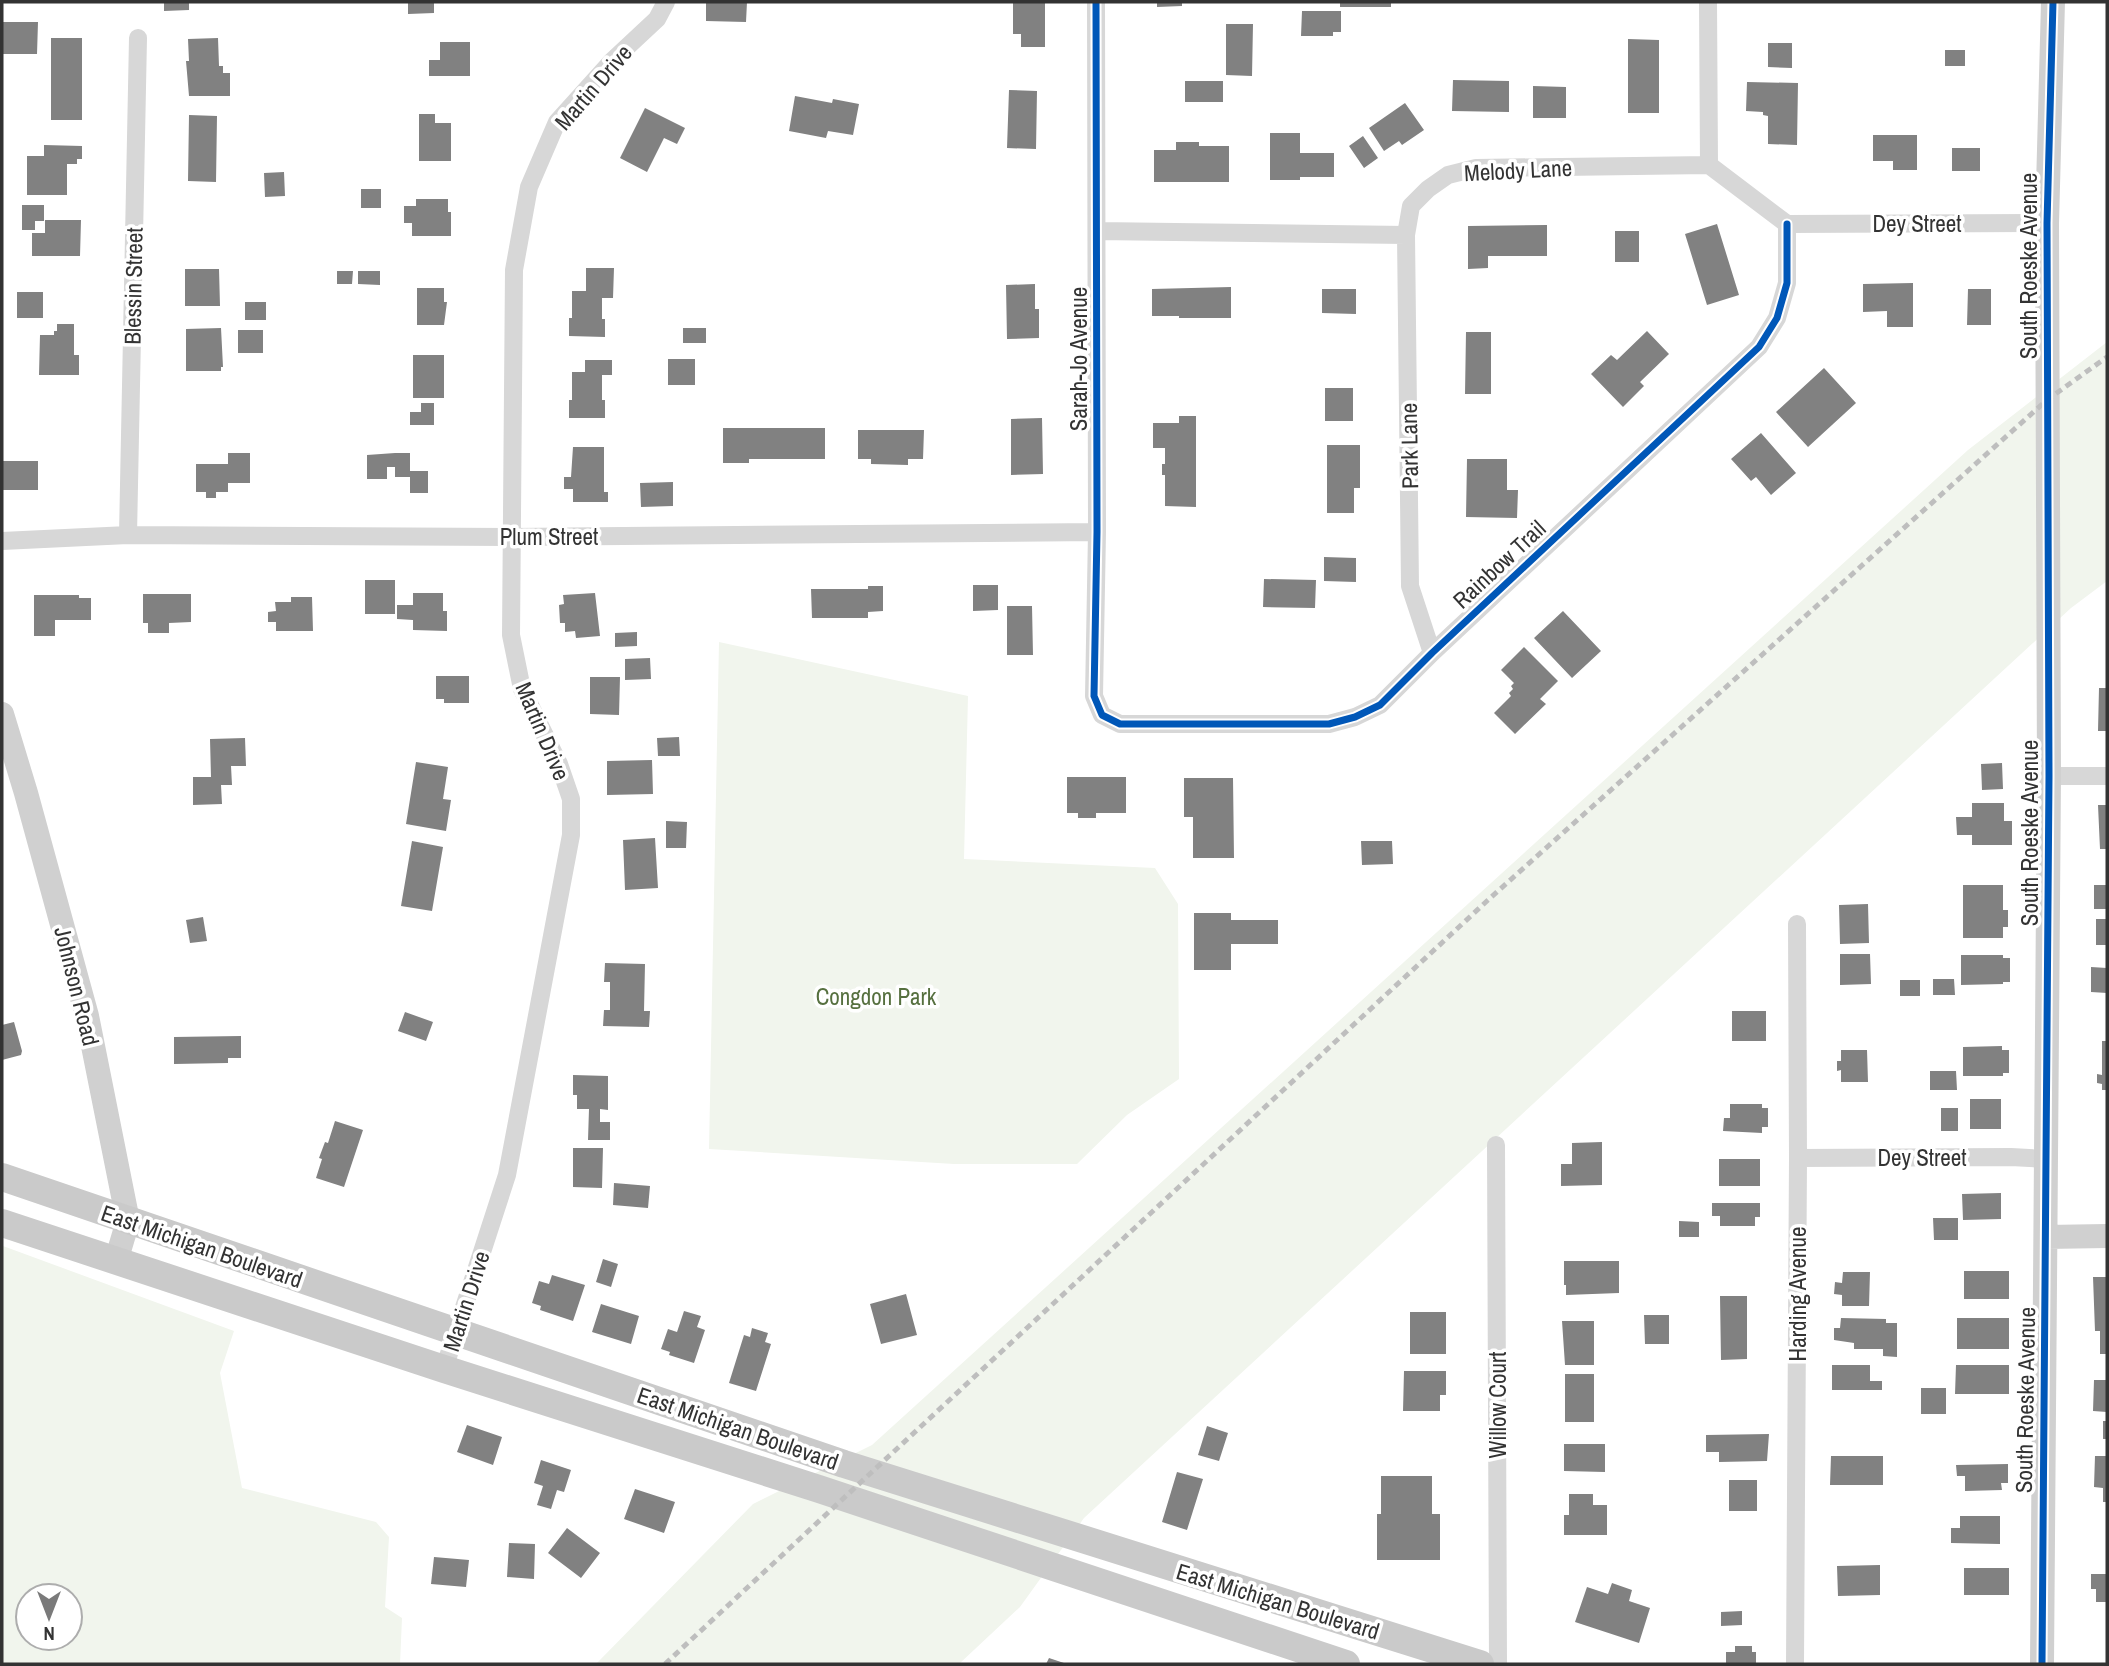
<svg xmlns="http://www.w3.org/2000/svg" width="2109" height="1666" font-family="'Archivo Narrow',sans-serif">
<rect width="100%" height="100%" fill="#fff"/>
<path fill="#f1f5ed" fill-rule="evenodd" d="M2107 342V581L2071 608 1084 1518 1020 1607 959 1664H596L753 1504 872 1445 1968 450Z
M719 642 968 696 964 859 1155 868 1178 904 1179 1079 1127 1115 1077 1164H954L709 1149Z
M3 1246 234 1331 220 1373 242 1488 376 1522 389 1537 385 1607 402 1618 400 1664H2ZM70 1596V1638H28V1596Z"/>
<path fill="#818181" d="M164 2H189V10L164 11Z
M408 2H434V13L408 14Z
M706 2H747L746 22 706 21Z
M1013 2H1045V47H1021V34H1013Z
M1157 2H1182V6L1157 7Z
M1340 2H1391V7H1340Z
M1302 11H1341V32H1333V36H1301Z
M2 22H38L37 54H2Z
M1226 24H1253L1252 76 1226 75Z
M51 38H82V120H51Z
M218 38 219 66H223V73H230V96H189L186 61H189L188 39Z
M1628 39 1659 40V113H1628Z
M440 42H470V76H429V60H440Z
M1768 43H1792V68L1768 67Z
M1945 50H1965V66H1945Z
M1453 80 1509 81V112L1452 111Z
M1185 81H1223V102H1185Z
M1747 82 1798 83 1797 145 1768 144V116L1763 115V112L1746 111Z
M1533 86 1566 87V118H1533Z
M1009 90 1037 91 1036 149 1007 148Z
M795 96 832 103 833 99 859 104 853 135 828 131 826 138 789 131Z
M1405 103 1424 130 1402 145 1399 141 1384 151 1369 128Z
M645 108 685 128 677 144 664 138 647 172 620 158Z
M419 114H435V123H451V161H419Z
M189 115 217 116 216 182 188 181Z
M1270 133H1300V153H1334V177H1300V180H1270Z
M1873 135H1917V170H1893V161H1873Z
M1363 136 1378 158 1364 168 1349 146Z
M1176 142H1199V146H1229V182H1154V150H1176Z
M44 145 82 146V159H77V164H67V195H27V156H44Z
M1952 148H1980V171H1952Z
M284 172 285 196 265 197 264 173Z
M361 189H381V208H361Z
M416 199H448V212H451V236H412V223H404V206H416Z
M22 205H44V221H35V230H22Z
M45 220H81L80 256H32V233H45Z
M1717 224 1739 295 1707 305 1685 234Z
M1547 225V256H1488V268L1468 269V226Z
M1615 231H1639V262H1615Z
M586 268H614L613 298H602V319H605V337L569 336V318H572V291H586Z
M185 269H219L220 306H185Z
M337 271H353L352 284H337Z
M358 271H380V285L358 284Z
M1913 283V327H1887V311L1863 312V284Z
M1035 284V309H1039V338L1007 339 1006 285Z
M1231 287V318H1179V316H1152V289Z
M417 288H444V302H447L444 325H417Z
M1322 289H1356V314L1322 313Z
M1968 289H1991V325H1967Z
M17 292H43V318H17Z
M245 302H266V320H245Z
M57 324H74V355H79V375H39L40 335H54V331H57Z
M221 328 223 367H221V371H186V329Z
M683 328H706V343H683Z
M238 330H263V353H238Z
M1647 331 1669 354 1640 382 1644 386 1623 407 1591 374 1611 355 1617 360Z
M1466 332H1491V394H1465Z
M413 355H444V398H413Z
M668 359H695V385H668Z
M585 360H612V375H602V400H605V418H569V400H572V372H585Z
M1824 368 1856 403 1808 447 1776 412Z
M1325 388H1353V421H1325Z
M421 403H434V425H410V412H421Z
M1179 416H1196V507L1165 506V475H1162V464H1165V448H1153V423H1179Z
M1042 418 1043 474 1011 475V419Z
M723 428H825V459H749V463H723Z
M858 430H924L923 459H908V465L871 464V459H858Z
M1761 433 1796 473 1771 495 1756 477 1751 481 1731 459Z
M1327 445H1360V488H1354V513H1327Z
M573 447H604V492H608V502H573V489H564V477H571Z
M228 453H250V483H228V492H216V498H206V492H196V464H228Z
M395 453H410V471H428V493H410V477H395V467H387V479H367V455Z
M1467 459H1507V490H1518L1517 518 1466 517Z
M2 461H38V490H2Z
M673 482V506L641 507 640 483Z
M1324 557 1356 558V582L1324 581Z
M1264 579 1316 580 1315 608 1263 607Z
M365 580H395V614H365Z
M973 585H998V610L973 611Z
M868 586H883V611L868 612V618H812L811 589H868Z
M413 593H443V611H447V631L413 630V620L397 619V605H413Z
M595 593 600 636 576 638 575 631 565 632V623H560L559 605 564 604 563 595Z
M143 594H191V622L169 623V633H148V623H143Z
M34 595H79V598H91V620H55V636H34Z
M291 597H312L313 631H276V622H268V612L276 611 275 602H291Z
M1007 606H1032L1033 655H1007Z
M1563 611 1601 651 1572 678 1534 638Z
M637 632V646L615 647V633Z
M1524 647 1558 681 1540 699 1546 704 1515 734 1494 713 1511 696 1509 693 1513 689 1511 686 1514 683 1501 670Z
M650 658 651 679 625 680V659Z
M436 676H469V703H444V699H436Z
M590 677H620L619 715 590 714Z
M2099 688H2107V731H2098Z
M679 737 680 756H658L657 738Z
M245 738 246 766H231L232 785H221L222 804 193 805V777H211L210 739Z
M652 760 653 794 607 795V761Z
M416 762 448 767 443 799 451 800 446 831 406 824Z
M2002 763 2003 789 1982 790 1981 764Z
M1067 777H1126V813H1096V818H1078V813H1067Z
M1184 778H1233L1234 858H1193V817H1184Z
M1972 803H2004V821H2012V845H1972V835H1957L1956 817H1972Z
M2098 805H2107V849H2100Z
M666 821 687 822 686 848H666Z
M655 838 658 888 625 890 623 840Z
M412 841 443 847 432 911 401 906Z
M1361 841H1392L1393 864 1362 865Z
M1963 885H2003V910H2008V927H2003V938H1963Z
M2094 885H2107V909H2094Z
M1868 904 1869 943 1840 944 1839 905Z
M1194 913H1231V920H1278V944H1231V970H1194Z
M203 917 207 941 190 943 186 920Z
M2096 919H2107V945H2096Z
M1840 954H1870L1871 984 1840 985Z
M1961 955H2003V958H2010V982H2003V984L1961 985Z
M605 963 645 964 644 1011H650L649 1027 603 1026 604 1010H610V982H604Z
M2091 967 2107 968V993L2091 992Z
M1933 979H1954L1955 995H1933Z
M1900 980H1920V996H1900Z
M1732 1011H1766V1041H1732Z
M405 1012 433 1022 426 1041 398 1031Z
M14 1022 22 1051 21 1055 2 1060V1025Z
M241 1036V1058H228V1063L174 1064V1037Z
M2102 1041H2107V1090H2102V1084L2097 1083V1074L2102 1075Z
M2002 1046V1050H2009V1073H2003V1076H1963V1047Z
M1841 1050H1867L1868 1082H1841V1070L1837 1071V1061H1841Z
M1930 1071H1956L1957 1090H1930Z
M573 1075 608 1076V1110L600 1109V1122H610V1140H588L589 1109H577V1095H573Z
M1970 1099H2001V1129H1970Z
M1730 1104H1762V1108H1768V1127H1762V1133L1723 1131 1724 1118H1730Z
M1941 1108H1958V1131H1941Z
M335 1121 363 1130 344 1187 316 1178 322 1159 319 1158 325 1142 328 1143Z
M1602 1142V1185L1561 1186V1164H1572V1143Z
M573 1148H603L602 1188 573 1187Z
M1719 1159H1760V1186H1719Z
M614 1183 650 1186 648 1208 613 1205Z
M2001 1193V1219L1963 1220 1962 1194Z
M1712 1203H1760V1217H1755V1226H1720V1216H1712Z
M1933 1218H1958V1240H1934Z
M1679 1221 1699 1222V1237H1679Z
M603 1259 618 1264 611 1287 596 1282Z
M1564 1261H1619V1293L1566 1295V1285H1564Z
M1964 1271H2009V1299H1964Z
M1843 1272H1870L1869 1306H1842V1295L1834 1294 1835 1282 1842 1283Z
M552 1275 585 1285 573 1321 540 1310 541 1306 532 1303 539 1281 549 1284Z
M2093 1277H2107V1354H2100V1331H2095Z
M906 1294 917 1335 881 1344 870 1304Z
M1720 1296H1747V1359L1721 1360Z
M601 1304 639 1316 631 1344 592 1332Z
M684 1311 701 1316 697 1327 705 1330 694 1363 669 1355 670 1352 661 1349 668 1329 677 1332Z
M1410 1312H1446V1354H1410Z
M1644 1315H1669V1344H1645Z
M1841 1318 1886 1319V1323H1897V1357L1883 1356V1349H1854V1343L1834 1340V1328H1840Z
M1957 1318H2009V1349H1957Z
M1562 1321H1594V1365H1565Z
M752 1328 768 1333 765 1342 771 1344 756 1391 729 1383 744 1335 750 1337Z
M1832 1365H1870V1381H1882V1390H1832Z
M1956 1365H2009V1394H1955Z
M1404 1371H1446V1395H1440V1411H1403Z
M1565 1374H1594V1422H1565Z
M2094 1380H2107V1412L2093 1411Z
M1921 1388H1946V1414H1921Z
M2103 1421H2107V1439H2103Z
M467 1425 502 1437 493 1465 457 1452Z
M1207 1426 1228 1433 1219 1461 1198 1455Z
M1769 1434 1767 1461 1719 1462V1452H1706V1435Z
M1564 1444H1605V1472L1564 1471Z
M1831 1456H1883V1485H1830Z
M2095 1456H2107V1502H2103V1488L2094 1487Z
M541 1460 571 1470 564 1492 557 1490 551 1509 537 1505 543 1486 534 1483Z
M2008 1464V1483H2001L2002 1490 1965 1491V1476H1957L1956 1465Z
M1177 1472 1203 1479 1187 1530 1162 1522Z
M1381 1476H1432V1514H1440V1560H1377V1514H1381Z
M1729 1480H1757V1511H1729Z
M635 1489 675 1502 664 1533 624 1519Z
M1569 1494H1593V1505H1607V1535H1564V1515H1569Z
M1960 1516H2000V1544L1951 1543V1528H1960Z
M567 1528 600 1553 581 1578 548 1553Z
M509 1543 535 1544 534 1579 507 1577Z
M434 1557 469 1560 466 1587 431 1584Z
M1880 1565V1595L1838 1596 1837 1566Z
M1964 1568H2009V1595H1964Z
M2091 1574H2107V1602H2096V1589H2091Z
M1612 1583 1632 1590 1629 1601 1650 1608 1639 1643 1575 1622 1587 1587 1608 1594Z
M1742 1611V1625L1721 1626V1612Z
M1735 1646H1752V1652H1756V1664H1726V1652H1735Z
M1049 1658 1067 1664H1046Z"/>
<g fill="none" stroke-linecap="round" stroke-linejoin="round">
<path stroke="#d7d7d7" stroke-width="18" d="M1096 2 1097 532 1094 696 1102 715 1120 724H1329L1355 717 1380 705 1432 653 1759 347 1777 318 1787 283V224
M1708 2 1709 165
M1787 224 2047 223
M1097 231 1406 235 1411 206 1428 189 1448 175 1476 168 1709 165 1787 224
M1406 235 1410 586 1432 653
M128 535 138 38
M2 541 128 535 511 537 1097 532
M2049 776H2107
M1496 1145 1498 1664
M1798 1158 2011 1157 2046 1159
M444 1369 507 1175 571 835V799L559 764 522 689 511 635 514 270 529 187 557 122 612 61 657 19 666 2
M1795 1664 1798 1158 1797 924"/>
<path stroke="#d0d0d0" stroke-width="24" d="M2 714 26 793 87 1016 128 1221 116 1261
M2046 1237 2107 1236
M2042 1664 2049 776 2047 223 2053 2"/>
<path stroke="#cacaca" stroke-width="28" d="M2 1177 844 1464 1480 1664
M2 1223 444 1369 819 1489 1346 1664"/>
<path stroke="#bebebe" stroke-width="5" stroke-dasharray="7 5" stroke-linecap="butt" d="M665 1664 1488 900 2047 400 2107 357"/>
<defs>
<path id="cycleway" d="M1096 2 1097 532 1094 696 1102 715 1120 724H1329L1355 717 1380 705 1432 653 1759 347 1777 318 1787 283V224
M2042 1664 2049 776 2047 223 2053 2"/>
</defs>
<use href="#cycleway" stroke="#fff" stroke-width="11"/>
<use href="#cycleway" stroke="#0057b8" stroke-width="7"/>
</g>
<g text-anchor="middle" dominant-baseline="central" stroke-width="7" stroke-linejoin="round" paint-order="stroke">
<g font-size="23" fill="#333" stroke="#fff">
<text transform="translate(593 87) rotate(-49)">Martin Drive</text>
<text transform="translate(1518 170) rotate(-3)">Melody Lane</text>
<text x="1917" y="223">Dey Street</text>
<text transform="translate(2028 266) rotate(-90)">South Roeske Avenue</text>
<text transform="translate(133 286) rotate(-89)">Blessin Street</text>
<text transform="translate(1078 359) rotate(-90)">Sarah-Jo Avenue</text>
<text transform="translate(1409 446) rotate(-91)">Park Lane</text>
<text x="549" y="536">Plum Street</text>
<text transform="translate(1499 564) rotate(-43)">Rainbow Trail</text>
<text transform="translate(543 731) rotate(67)">Martin Drive</text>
<text transform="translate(2029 833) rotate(-90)">South Roeske Avenue</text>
<text transform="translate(77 986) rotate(76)">Johnson Road</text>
<text x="1922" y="1157">Dey Street</text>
<text transform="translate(202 1246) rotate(19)">East Michigan Boulevard</text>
<text transform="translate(1797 1294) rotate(-90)">Harding Avenue</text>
<text transform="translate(466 1301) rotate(-72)">Martin Drive</text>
<text transform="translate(2025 1400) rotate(-89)">South Roeske Avenue</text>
<text transform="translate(1497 1405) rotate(-90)">Willow Court</text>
<text transform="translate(738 1428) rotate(19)">East Michigan Boulevard</text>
<text transform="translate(1278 1601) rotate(17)">East Michigan Boulevard</text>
</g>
<g font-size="23" fill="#56703f" stroke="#fff">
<text x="876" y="996">Congdon Park</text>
</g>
</g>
<rect width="2109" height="1666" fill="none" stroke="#333333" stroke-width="7"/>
<g transform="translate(49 1617) rotate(180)"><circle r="33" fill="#ffffff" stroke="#adadad" stroke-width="2"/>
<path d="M0-5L12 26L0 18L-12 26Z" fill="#7a7a7a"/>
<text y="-10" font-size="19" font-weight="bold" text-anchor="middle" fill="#333333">N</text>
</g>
</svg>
